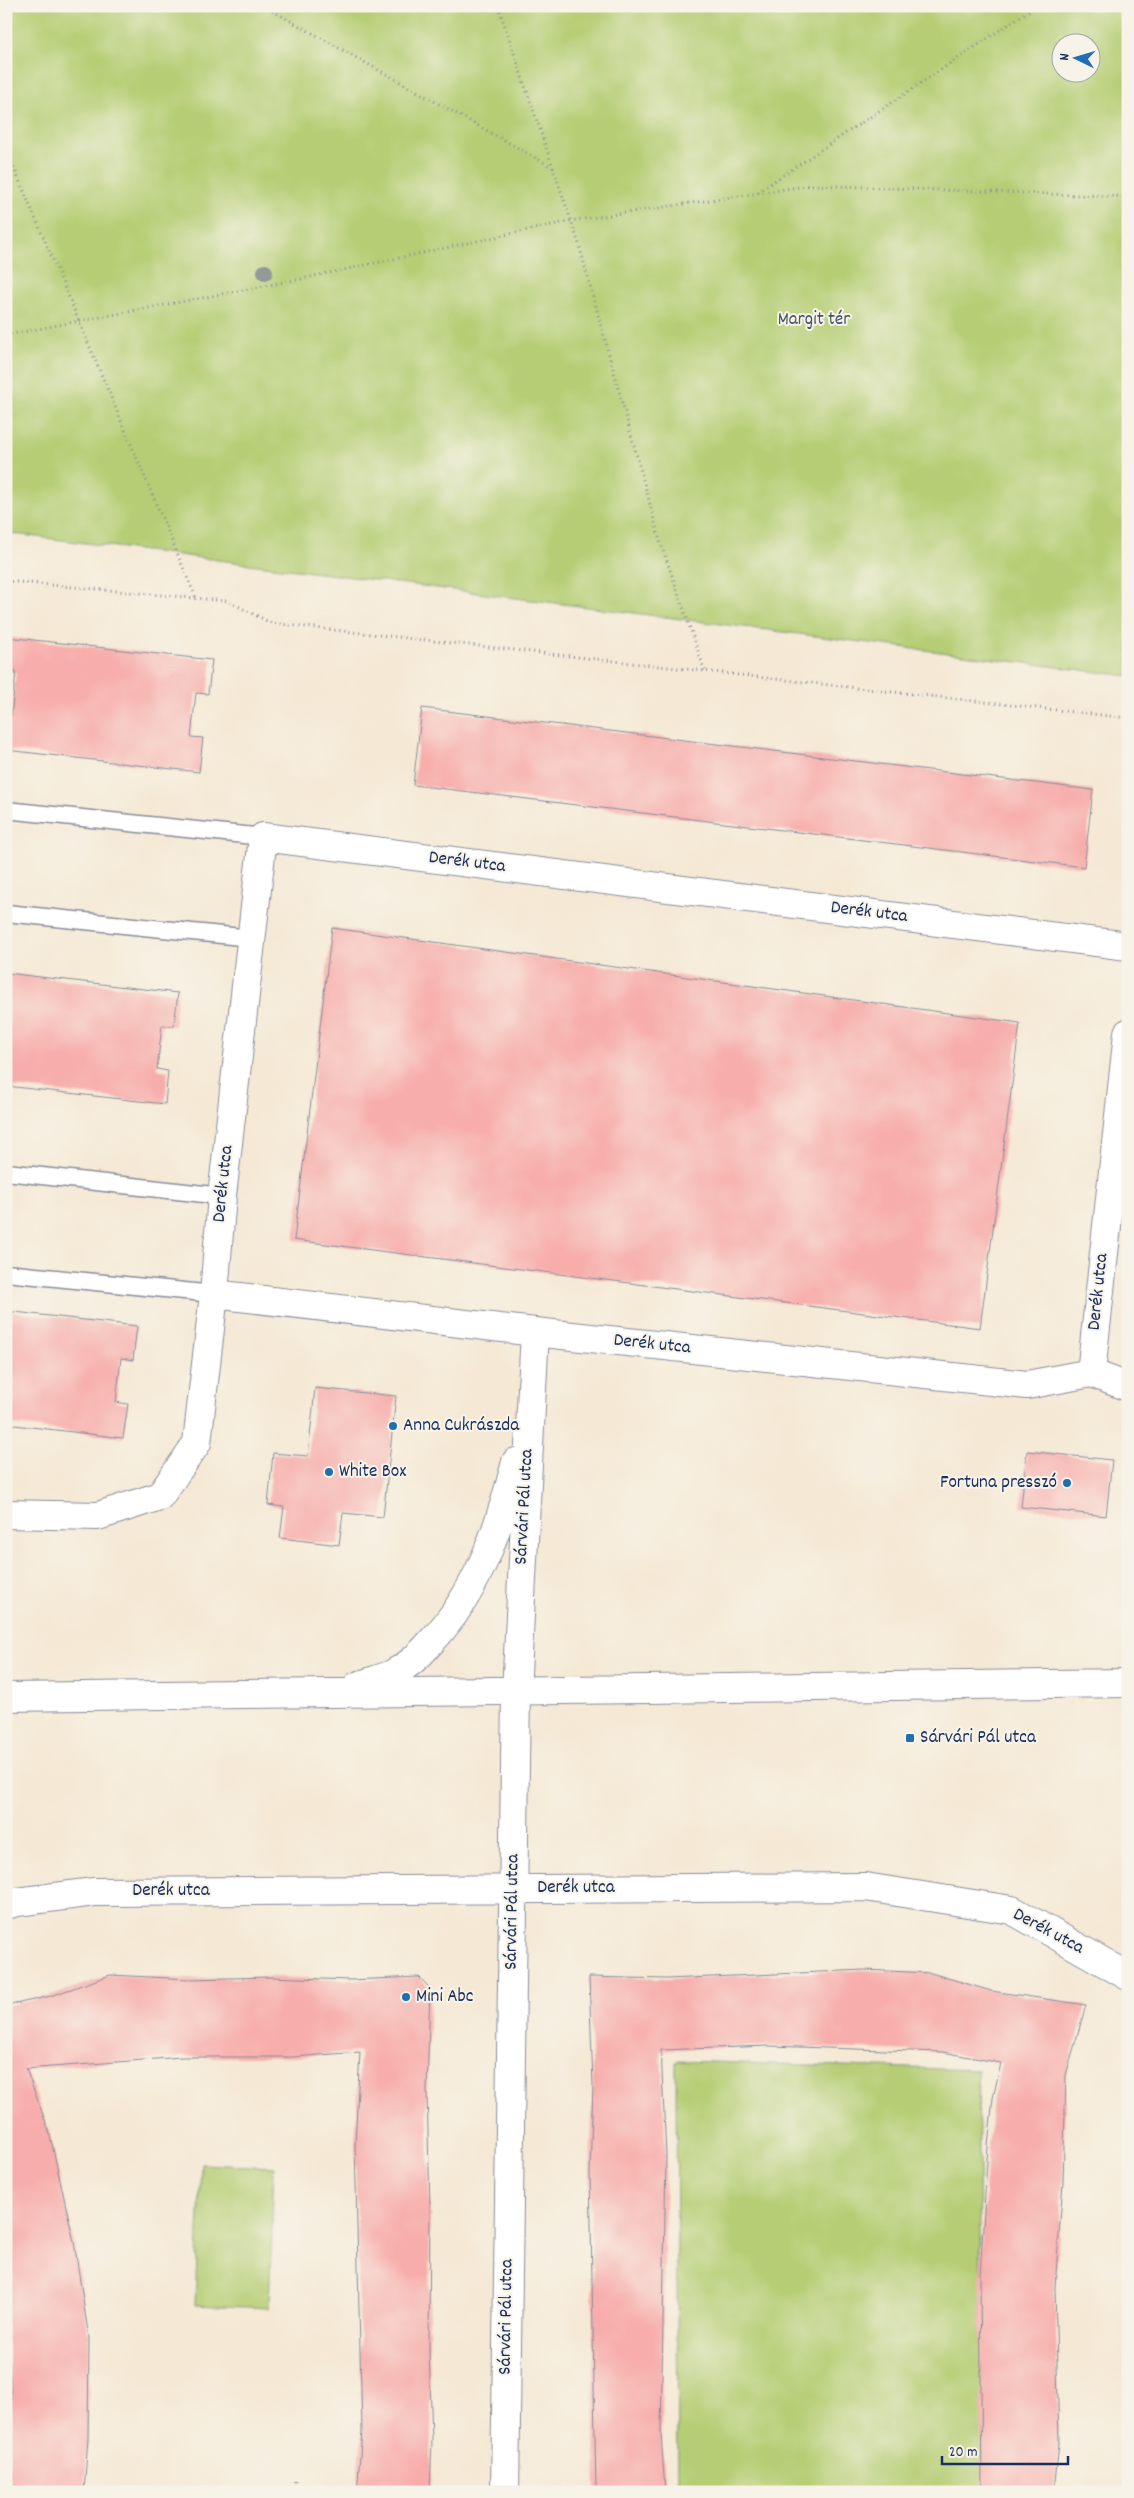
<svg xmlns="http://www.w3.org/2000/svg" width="1134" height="2498" font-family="Dekko,sans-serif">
<rect width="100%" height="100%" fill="#f7f3e8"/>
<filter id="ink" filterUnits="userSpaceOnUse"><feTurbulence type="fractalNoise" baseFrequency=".02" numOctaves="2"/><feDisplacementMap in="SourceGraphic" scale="10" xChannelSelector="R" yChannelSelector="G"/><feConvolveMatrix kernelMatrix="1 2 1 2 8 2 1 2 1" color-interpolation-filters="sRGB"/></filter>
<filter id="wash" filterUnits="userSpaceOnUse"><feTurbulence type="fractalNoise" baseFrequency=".0096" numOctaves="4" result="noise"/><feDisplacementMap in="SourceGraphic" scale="20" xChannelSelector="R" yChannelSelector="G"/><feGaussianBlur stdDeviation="1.12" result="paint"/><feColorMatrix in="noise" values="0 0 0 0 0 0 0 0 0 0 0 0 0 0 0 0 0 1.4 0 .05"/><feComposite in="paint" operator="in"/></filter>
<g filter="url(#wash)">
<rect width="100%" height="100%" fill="#f5e9d5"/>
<path fill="#b5ce74" stroke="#687e69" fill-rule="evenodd" d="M6 6H1128V676L6 533ZM1062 42H1092V72H1062Z
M676 2061 978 2070 983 2485 981 2492H678Z
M201 2164 274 2167 269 2308 195 2305Z"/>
<g id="blocks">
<path fill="#f7adab" d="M7 637 212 660 208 694 196 693 191 737 203 738 199 772 6 750V716H11L16 672 6 671Z
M422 708 1093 790 1084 867 413 785Z
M332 928 1020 1023 980 1328 294 1240Z
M6 973 178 993 174 1026 162 1025 157 1069 168 1071 165 1104 6 1086Z
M6 1311 137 1326 133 1360 121 1358 116 1402 128 1404 123 1438 6 1424Z
M315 1388 396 1396 383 1517 343 1513 339 1545 280 1538 284 1507 268 1505 273 1453 308 1456Z
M1027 1451 1112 1460 1106 1516 1021 1507Z
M864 1970 931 1973 991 1991 1086 2005 1066 2075 1063 2182 1055 2287 1059 2443 1054 2492H982L980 2277 988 2145 993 2098 1001 2063 943 2052 769 2046 661 2050 666 2155 661 2433 665 2492H596L590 2172 593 2085 589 1977 667 1979Z
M110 1975 189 1979 271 1977 349 1980 419 1977 430 1988 427 2093 430 2208 429 2350 432 2439 430 2492H357L362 2431 355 2144 360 2052 292 2057H182L26 2069 49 2131 74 2242 89 2338 88 2438 84 2492H7L12 2414 6 2317V2006L51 1996Z"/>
</g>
</g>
<g filter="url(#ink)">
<use href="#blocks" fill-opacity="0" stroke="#888c9a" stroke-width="1"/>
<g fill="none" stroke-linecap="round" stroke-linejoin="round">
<defs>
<path id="lane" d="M6 810 263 837
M6 913 251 938
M6 1172 222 1196
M6 1273 214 1294"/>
<path id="street" d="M214 1294 222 1196 263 837 1128 946
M1091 1373 1128 1033
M6 1514 98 1516 160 1496 197 1443 214 1294 535 1332 1027 1385 1091 1373 1128 1387
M357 1686C368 1682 379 1679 390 1675 405 1668 420 1655 431 1642 479 1591 499 1528 516 1462
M6 1697 1128 1683
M6 1905 17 1902 94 1892 865 1887 1012 1910 1128 1976
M505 2492 516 1692 535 1332"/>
</defs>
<use href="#lane" stroke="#888c9a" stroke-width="19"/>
<use href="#street" stroke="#888c9a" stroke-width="30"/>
<path stroke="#888c9a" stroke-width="3" stroke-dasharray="1 4" stroke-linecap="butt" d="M264 6 552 167
M498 6 578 241 660 541 705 671
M6 149 196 598
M758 192 1036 6
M6 335 301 279 570 221 812 185 1128 197
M6 581 228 601 271 623 1128 718
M294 2492 295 2479"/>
<use href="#lane" stroke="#fff" stroke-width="16"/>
<use href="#street" stroke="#fff" stroke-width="28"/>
</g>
<circle fill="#939997" cx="265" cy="272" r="8"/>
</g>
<g fill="#1f6fb2" stroke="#f7f3e8" stroke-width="2">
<circle cx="393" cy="1426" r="5"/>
<circle cx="329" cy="1472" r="5"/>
<circle cx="1067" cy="1483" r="5"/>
<rect x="905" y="1733" width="10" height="10" rx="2.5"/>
<circle cx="406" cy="1997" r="5"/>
</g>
<g text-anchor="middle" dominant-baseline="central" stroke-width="4" stroke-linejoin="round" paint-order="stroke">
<g font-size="19" fill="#425764" stroke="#f7f3e8">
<text x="814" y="320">Margit tér</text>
</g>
<g font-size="19" fill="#1b2f5e" stroke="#f7f3e8">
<text transform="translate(467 863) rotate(7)">Derék utca</text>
<text transform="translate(869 913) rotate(7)">Derék utca</text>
<text transform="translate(224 1184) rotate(-84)">Derék utca</text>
<text transform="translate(1099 1292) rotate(-84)">Derék utca</text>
<text transform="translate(652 1345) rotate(6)">Derék utca</text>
<text transform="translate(525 1507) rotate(-87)">Sárvári Pál utca</text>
<text x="576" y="1888">Derék utca</text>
<text x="171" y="1891">Derék utca</text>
<text transform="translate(513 1912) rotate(-89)">Sárvári Pál utca</text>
<text transform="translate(1048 1932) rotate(28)">Derék utca</text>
<text transform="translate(507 2317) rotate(-89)">Sárvári Pál utca</text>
</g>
<g font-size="19" fill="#1b2f5e" stroke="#f7f3e8" text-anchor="start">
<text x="403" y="1426">Anna Cukrászda</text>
<text x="339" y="1472">White Box</text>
<text x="1057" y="1483" text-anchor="end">Fortuna presszó</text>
<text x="920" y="1738">Sárvári Pál utca</text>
<text x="416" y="1997">Mini Abc</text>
</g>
</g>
<rect width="1134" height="2498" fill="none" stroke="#f7f3e8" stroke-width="25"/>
<g transform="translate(1076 58) rotate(275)"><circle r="24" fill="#f7f3e8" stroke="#9fa5b1"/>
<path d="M0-4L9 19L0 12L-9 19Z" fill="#1f6fb2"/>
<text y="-8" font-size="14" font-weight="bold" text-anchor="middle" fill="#1b2f5e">N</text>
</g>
<path d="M942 2456v8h126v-8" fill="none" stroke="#1b2f5e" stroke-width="2.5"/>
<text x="949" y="2456" font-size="15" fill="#1b2f5e" stroke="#f7f3e8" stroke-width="4" paint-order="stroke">20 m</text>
</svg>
